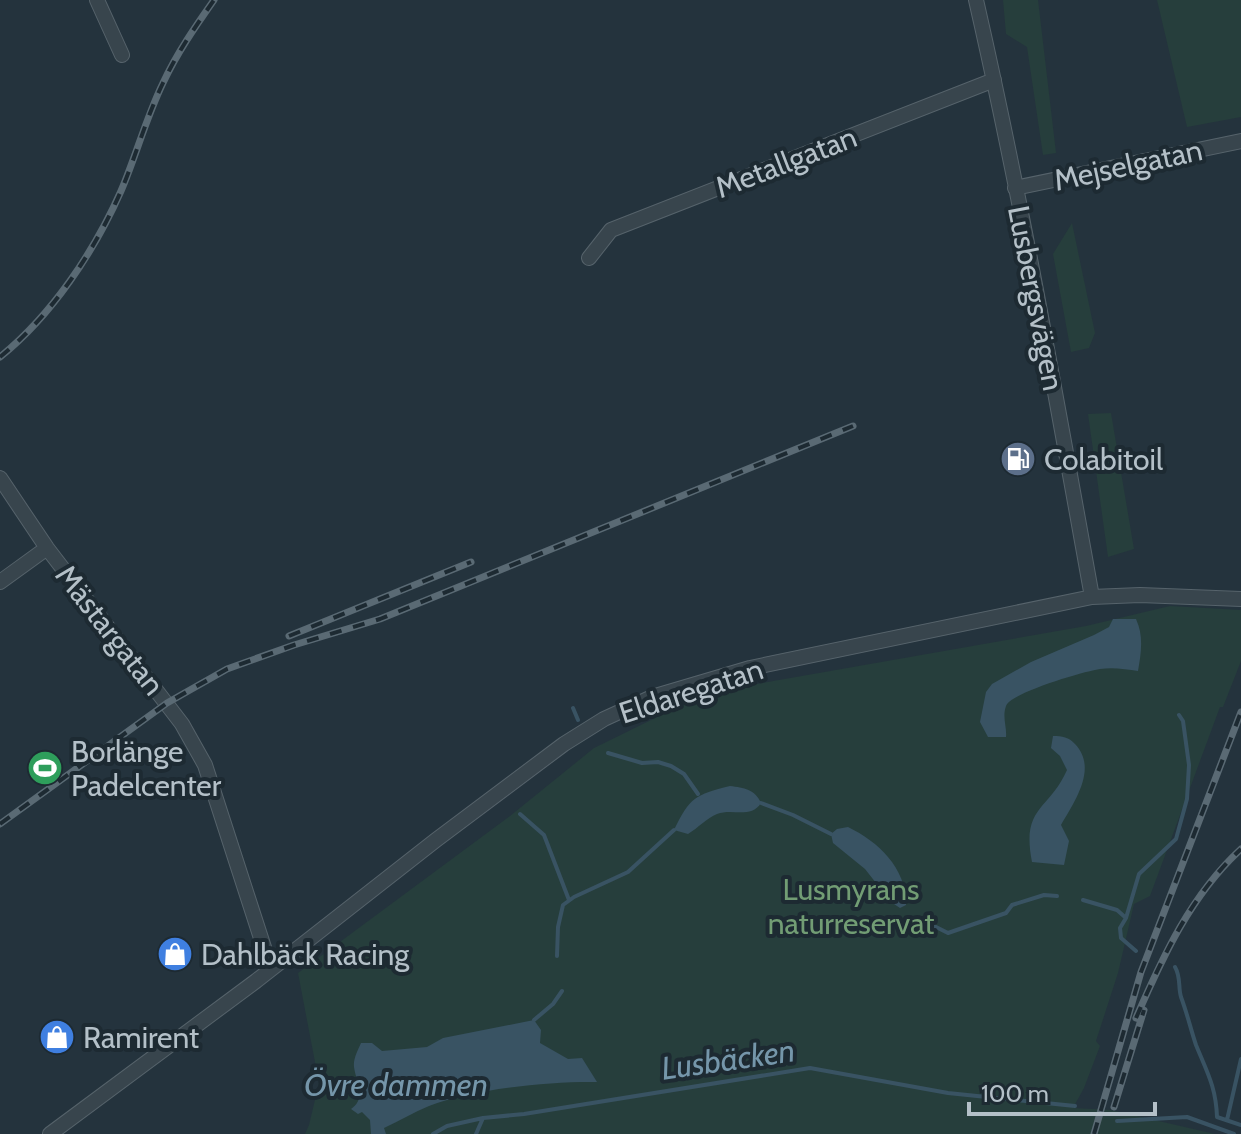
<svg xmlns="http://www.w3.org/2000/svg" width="1241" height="1134" font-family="Cabin,sans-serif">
<rect width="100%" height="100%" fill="#24333d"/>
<path fill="#263e3c" d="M1003 0H1038L1056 153 1043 155 1027 47 1006 34Z
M1157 0H1241V117L1187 127Z
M1072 223 1095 333 1089 348 1071 352 1053 254Z
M1111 413 1134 549 1108 557 1088 414Z
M1170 606 1241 610V661L1223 707H1220L1150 896 1134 904 1118 973 1096 1041 1100 1046 1084 1088 1073 1108 1111 1110 1215 1134H305L309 1125 319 1083 298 973 510 816 594 748 694 699 751 685 1086 626Z"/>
<path fill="#395363" d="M1113 619H1136C1144 636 1141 654 1138 671 1126 669 1112 667 1100 669 1085 671 1010 693 1006 706 1002 717 1007 727 1006 737H988L980 722 986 692 992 684 1031 662 1094 635 1109 627Z
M1053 736C1062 736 1069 737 1075 744 1098 768 1075 801 1061 825L1069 841 1064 865 1032 862C1021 806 1049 811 1067 770L1060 756 1051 748Z
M730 786C744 788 755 789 761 803 751 819 732 808 717 814 707 818 698 828 688 834L674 830C690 797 695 795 730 786Z
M848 827C879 842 907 869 906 905L900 908 891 902 865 869 833 843 831 834 837 829Z
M534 1020 541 1030 540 1043 568 1059 582 1058 597 1082C551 1081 472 1089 429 1106 414 1112 399 1121 384 1128L386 1134H371L370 1120 362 1112 358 1114 351 1109C367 1098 356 1082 354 1067 353 1059 358 1050 361 1043H372L382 1051 427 1047 443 1038Z"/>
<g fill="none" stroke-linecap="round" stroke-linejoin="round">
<path stroke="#395363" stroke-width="4" d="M573 708 578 720
M608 753 642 763 658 762 671 766 684 774 698 794
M761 803 793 815 831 834
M520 814 544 835 569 900
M1083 900 1117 910 1126 918 1120 928 1121 938 1136 951
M1126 918 1139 874 1176 839 1187 799 1189 765 1183 721 1179 715
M930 924 948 933 1006 913 1012 905 1044 895 1057 896
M557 956 558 927 563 905 574 897 628 872 674 830
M1175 967C1181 977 1178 987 1181 997 1187 1013 1191 1030 1196 1045 1207 1072 1216 1087 1217 1117L1241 1125
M534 1020 553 1004 562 991
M1227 1120 1241 1059
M1117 1121 1187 1117 1234 1134
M433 1134 447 1126 483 1118
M476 1134 483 1118 524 1114 810 1068 948 1093 1075 1106"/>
<defs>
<path id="minor" d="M97 0 122 55
M976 0C1021 197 1056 397 1092 597
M1015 188 1241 141
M589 258 611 230 994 80
M0 478 47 548 182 724 205 765 271 969
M0 582 47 548
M50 1134 256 981 436 840 564 744 604 719 652 697 750 668 1092 597 1140 595 1241 599"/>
</defs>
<use href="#minor" stroke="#56636b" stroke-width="16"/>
<use href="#minor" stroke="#38454d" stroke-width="14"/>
<defs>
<path id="rail" d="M0 357C52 315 94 252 121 191 136 156 146 118 163 83 177 53 195 27 214 0
M289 636 471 562
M0 824 167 703 227 669 294 645 380 619 853 426
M1136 1018C1163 956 1191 895 1241 849
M1114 1107 1144 1010
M1094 1134 1141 972 1241 712"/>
</defs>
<use href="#rail" stroke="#5a6a74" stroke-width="7"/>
<use href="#rail" stroke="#1d2a32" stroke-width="4" stroke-dasharray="12" stroke-linecap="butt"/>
</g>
<defs>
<symbol id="fuel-disc" viewBox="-11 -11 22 22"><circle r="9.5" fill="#5c6f8a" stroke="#1d2a32"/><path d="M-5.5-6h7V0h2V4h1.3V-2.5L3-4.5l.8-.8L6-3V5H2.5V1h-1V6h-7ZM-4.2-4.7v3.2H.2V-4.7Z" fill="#fff"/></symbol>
<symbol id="stadium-disc" viewBox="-11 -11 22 22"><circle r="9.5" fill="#2e9e5b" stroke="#1d2a32"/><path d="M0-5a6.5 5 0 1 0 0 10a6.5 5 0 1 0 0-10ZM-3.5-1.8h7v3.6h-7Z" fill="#fff"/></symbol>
<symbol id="shop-disc" viewBox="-11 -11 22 22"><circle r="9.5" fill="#3f7fe0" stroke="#1d2a32"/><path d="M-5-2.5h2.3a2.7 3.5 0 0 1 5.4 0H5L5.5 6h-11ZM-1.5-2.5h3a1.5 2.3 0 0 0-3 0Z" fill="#fff"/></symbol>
</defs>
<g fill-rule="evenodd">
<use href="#fuel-disc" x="998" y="439" width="40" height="40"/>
<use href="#stadium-disc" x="25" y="748" width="40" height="40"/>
<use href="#shop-disc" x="155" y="934" width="40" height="40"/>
<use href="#shop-disc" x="37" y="1017" width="40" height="40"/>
</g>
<g text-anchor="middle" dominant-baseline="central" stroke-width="8" stroke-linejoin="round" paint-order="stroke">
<g font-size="30" fill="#b4c0c8" stroke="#1d2a32">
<text transform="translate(786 162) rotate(-21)">Metallgatan</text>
<text transform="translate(1128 165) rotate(-12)">Mejselgatan</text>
<text transform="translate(1036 298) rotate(79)">Lusbergsvägen</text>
<text transform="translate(110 630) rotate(52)">Mästargatan</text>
<text transform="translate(691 691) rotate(-18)">Eldaregatan</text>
</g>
<g font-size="30" fill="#b4c0c8" stroke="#1d2a32" text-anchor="start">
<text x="1044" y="459">Colabitoil</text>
<text x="71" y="751">Borlänge<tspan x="71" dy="34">Padelcenter</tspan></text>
<text x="201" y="954">Dahlbäck Racing</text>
<text x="83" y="1037">Ramirent</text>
</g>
<g font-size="30" fill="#729d74" stroke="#1d2a32">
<text x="851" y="889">Lusmyrans<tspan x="851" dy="34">naturreservat</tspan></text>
</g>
<g font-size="32" font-style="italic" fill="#7596aa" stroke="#1d2a32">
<text transform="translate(728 1059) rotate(-8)">Lusbäcken</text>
<text x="396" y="1084">Övre dammen</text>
</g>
</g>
<path d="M969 1102v12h186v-12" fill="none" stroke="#b4c0c8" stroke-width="4"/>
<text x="981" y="1102" font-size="24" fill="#b4c0c8" stroke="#1d2a32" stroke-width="6" paint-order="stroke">100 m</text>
</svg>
